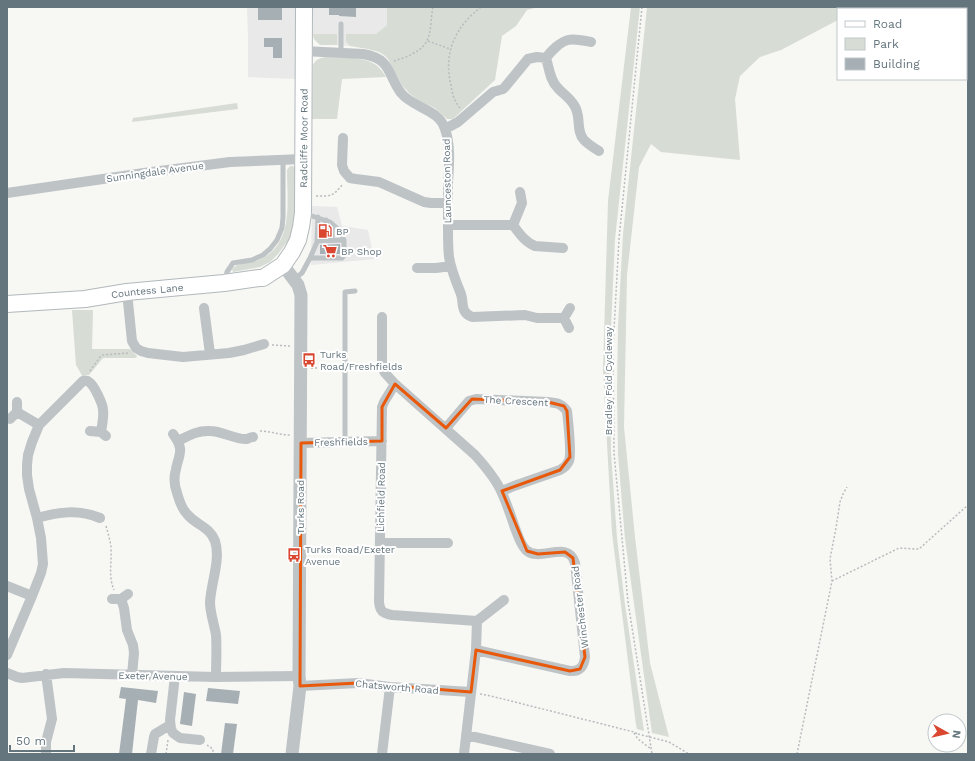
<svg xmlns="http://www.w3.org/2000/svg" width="975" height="761" font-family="'Work Sans',sans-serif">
<rect width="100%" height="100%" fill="#f7f7f4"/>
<path fill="#e8e9e8" d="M247 7H295V79L248 77V36Z
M313 7H387V25L376 34H346V42L350 46 337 45V34H313Z
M312 206 337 207 342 226 368 230 374 259 311 265Z"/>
<path fill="#d7dcd4" d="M387 7H538L527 10 516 26 502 36 495 80 454 118 452 119H447L435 108 418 100 410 94 402 85 388 59 384 55 379 52 368 49 350 46 346 42V34H376L387 25Z
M631 7H640L615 239 610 350 611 453 617 538 625 605 644 731 637 729 636 725 612 533 603 371 608 201Z
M647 7H863L860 9H838V20L781 50 760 57 740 76 735 99 740 160 661 152 651 144 639 167 627 275 624 427 635 537 650 663 669 737 652 733 625 539 618 454 617 392 618 327 623 234Z
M313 34H337V45H320L314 39Z
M326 57C341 58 363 56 376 65 380 68 383 72 386 77L342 79 337 119H312L313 65C316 59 320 58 326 57Z
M237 103 238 109 132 122 133 118Z
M290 166H292L295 167 294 220 293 230 290 238 278 254 270 262 260 267 233 272 232 269C240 261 252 264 261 259 294 243 287 201 287 170Z
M72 310H93L92 349H130L137 356 136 358H103L89 375H85L83 377 76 365Z"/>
<path fill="#a6afb4" d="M258 7H282V20H258Z
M329 7H356V17L339 16V15H329Z
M264 38H282V58H273V47H264Z
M340 244V254H320V245Z
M121 687 158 691 156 703 138 700 132 754H119L126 699 119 698Z
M208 688 240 691 238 704 206 701Z
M184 692 196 694 192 726 180 724Z
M225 723 237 724 233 754H221Z"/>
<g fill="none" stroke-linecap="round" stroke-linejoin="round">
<defs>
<g id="primary">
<path id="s1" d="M7 304 85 299 127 292 224 283 259 278H263L283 265 292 252 298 240 301 227 303 213 304 7"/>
</g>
</defs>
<use href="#primary" stroke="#b2b8bb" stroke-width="18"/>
<path stroke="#b9bcbe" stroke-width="1.5" stroke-dasharray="2 2" stroke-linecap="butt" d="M642 7 619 239 613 348 614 453 628 602 652 754
M428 41 450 49
M394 61C400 59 407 57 412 54 434 44 429 27 433 7
M460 108C454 101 452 93 451 85 443 53 455 27 481 7
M316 196C332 196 332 197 343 184
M272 345 290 346
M351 367H373
M311 368H339
M90 371 100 357 103 355 128 353
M260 431C270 431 280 435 290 435
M106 526C108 533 110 540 111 547 112 562 108 576 114 590
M832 581 899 548 916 549H919L968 505
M480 694 491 696 634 732 638 734
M634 733 638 739 651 749
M669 742 689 754
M207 745 213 749V754
M166 754 168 740
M797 754 832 581 830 559 836 528 840 502 843 494 847 487"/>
<path stroke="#bec3c6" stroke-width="5" d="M341 52V24
M326 220V240
M332 224V240
M318 241 344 240
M310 258 317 242 318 217
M294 279 302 273 310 258H342L344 255V240L339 230 330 222 306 214
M225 280 227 272 233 263 252 260 263 255 270 249 277 240 282 228 283 217V159
M345 442V292L355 291"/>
<path stroke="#bec3c6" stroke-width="10" d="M303 51 363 54C392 59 387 74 401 93 413 108 439 109 445 129 451 146 449 166 448 183 448 199 448 214 448 229 448 238 448 248 449 257 451 270 456 282 461 294 464 304 460 312 472 317L525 315 537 318H564
M546 58C549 68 550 80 557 87 562 93 570 98 574 105 582 116 575 130 584 140 588 144 594 148 599 151
M445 129 458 122 493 92 503 89 505 87 528 59 537 57 546 58C551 51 560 42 568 40 575 38 585 41 591 42
M343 138 342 165 344 171 350 178 356 179 379 182 424 202 431 203H448
M7 193 144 173 230 162 303 159
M448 225H513C519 233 525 242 535 246L563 248
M513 225 522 203 520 192
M417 268H436L451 266
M127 292 132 341 136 348 141 351 148 353 183 357 229 353 244 350 264 344
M204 308 210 354
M382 317V367L385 373 395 384 475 455C484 465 497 481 502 493 507 504 511 516 515 528 518 535 520 544 526 550 540 563 568 539 575 563L585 657C584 666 580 672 570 671L476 650
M569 328 564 318 570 308
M395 384 384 402 382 407 379 602C380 611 382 613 392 615L477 621
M17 412 39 425
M10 419 17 412V402
M446 428 469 401 476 399 548 402C557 403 561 403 567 411 568 421 572 453 569 461 567 465 564 468 560 470L514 486 502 491
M90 431 101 432 106 436
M173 434C176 438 179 442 180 448 181 455 177 462 176 469 174 476 174 485 177 493 179 500 182 509 187 514 196 525 210 527 215 541 221 559 211 583 210 602 210 613 214 623 216 635 217 648 216 663 216 677
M178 441C188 436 198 430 210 431 222 431 236 440 247 439 249 438 251 437 253 437
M301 443 382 441
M37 518C59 512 78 509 100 518
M380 543H448
M7 586 32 596
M112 599H121L128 594
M121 599 124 608 127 630 133 645 134 653 132 675
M477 621 504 600
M7 655 32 596 41 573 43 564 41 538 37 518 29 489 27 475V465L28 455 32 442 39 425 83 381C86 380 87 380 89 382 94 385 103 404 103 410 104 417 102 425 101 432
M7 673 17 677 22 678 64 673 216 677 299 676
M175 676 170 720 171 729 173 733 180 738 200 740
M300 686 358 683 390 687 471 692
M466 735 550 754
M46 754V742L52 719 46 674
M151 754 154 737 155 734 170 725
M382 754 390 687
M464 754 476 650 477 621"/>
<path stroke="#bec3c6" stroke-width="13" d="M283 265 298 285 301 295 299 676 300 686 292 754"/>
<use href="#primary" stroke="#fff" stroke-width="16"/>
<path stroke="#b9bcbe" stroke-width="1.5" stroke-dasharray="2 2" stroke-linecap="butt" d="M638 734 669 742"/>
</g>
<path fill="none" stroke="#e8590c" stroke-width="3" stroke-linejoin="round" d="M395 384 446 428 472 399 548 402 564 406 567 411 570 457 560 470 502 491 527 551 538 554 565 552 573 558 585 657 580 669 570 671 476 650 471 692 358 683 300 686 301 443 382 441V407Z"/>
<defs>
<symbol id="fuel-bare" viewBox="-9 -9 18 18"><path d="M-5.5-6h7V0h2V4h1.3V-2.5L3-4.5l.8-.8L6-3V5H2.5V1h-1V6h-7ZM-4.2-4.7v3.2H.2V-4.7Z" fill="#da4731" stroke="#fff" stroke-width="2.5" paint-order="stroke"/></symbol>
<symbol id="supermarket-bare" viewBox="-9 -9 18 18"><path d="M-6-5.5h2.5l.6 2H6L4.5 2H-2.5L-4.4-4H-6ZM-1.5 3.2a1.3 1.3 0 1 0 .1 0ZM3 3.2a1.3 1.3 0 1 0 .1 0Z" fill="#da4731" stroke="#fff" stroke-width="2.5" paint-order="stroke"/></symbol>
<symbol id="bus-bare" viewBox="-9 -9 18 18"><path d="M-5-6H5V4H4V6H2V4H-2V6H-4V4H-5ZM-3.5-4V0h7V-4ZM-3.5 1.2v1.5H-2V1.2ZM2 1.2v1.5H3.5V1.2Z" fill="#da4731" stroke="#fff" stroke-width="2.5" paint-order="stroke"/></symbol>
</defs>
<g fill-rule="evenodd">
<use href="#fuel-bare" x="315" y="221" width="20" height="20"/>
<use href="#supermarket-bare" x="320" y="241" width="20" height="20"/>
<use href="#bus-bare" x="299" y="350" width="20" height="20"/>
<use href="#bus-bare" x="284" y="545" width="20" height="20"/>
</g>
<g text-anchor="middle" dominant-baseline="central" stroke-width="4" stroke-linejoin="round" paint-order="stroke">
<g font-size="10" fill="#64757e" stroke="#fff">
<text stroke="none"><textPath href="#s1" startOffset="413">Radcliffe Moor Road</textPath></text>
<text transform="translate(155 172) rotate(-8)">Sunningdale Avenue</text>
<text transform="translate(447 181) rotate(-91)">Launceston Road</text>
<text stroke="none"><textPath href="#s1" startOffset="141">Countess Lane</textPath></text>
<text transform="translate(608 381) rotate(-90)">Bradley Fold Cycleway</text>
<text transform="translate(516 401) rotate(3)">The Crescent</text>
<text transform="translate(341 442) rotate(-1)">Freshfields</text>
<text transform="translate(381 497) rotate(-89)">Lichfield Road</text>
<text transform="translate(300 507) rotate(-90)">Turks Road</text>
<text transform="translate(580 607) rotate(-97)">Winchester Road</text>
<text transform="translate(153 676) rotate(1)">Exeter Avenue</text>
<text transform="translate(397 687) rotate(5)">Chatsworth Road</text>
</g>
<g font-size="10" fill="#64757e" stroke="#fff" text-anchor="start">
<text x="336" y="231">BP</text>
<text x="341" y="251">BP Shop</text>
<text x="320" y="354">Turks<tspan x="320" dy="12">Road/Freshfields</tspan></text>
<text x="305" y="549">Turks Road/Exeter<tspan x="305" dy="12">Avenue</tspan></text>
</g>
</g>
<rect width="975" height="761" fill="none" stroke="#64757e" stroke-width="16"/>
<rect x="837" y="8" width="130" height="72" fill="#ffffff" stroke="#c1c8cb"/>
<rect x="845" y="21" width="20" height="6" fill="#ffffff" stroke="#c1c8cb"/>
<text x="873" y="28" font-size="12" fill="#64757e">Road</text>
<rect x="845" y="38" width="20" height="12" fill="#d7dcd4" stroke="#c1c8cb"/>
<text x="873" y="48" font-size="12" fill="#64757e">Park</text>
<rect x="845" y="58" width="20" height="12" fill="#a6afb4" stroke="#c1c8cb"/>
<text x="873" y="68" font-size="12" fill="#64757e">Building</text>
<g transform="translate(947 733) rotate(98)"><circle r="19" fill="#ffffff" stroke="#c1c8cb"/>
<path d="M0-3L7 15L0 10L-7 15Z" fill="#da4731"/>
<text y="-6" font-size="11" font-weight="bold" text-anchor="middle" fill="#64757e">N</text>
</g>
<path d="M10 745v6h64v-6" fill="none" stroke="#64757e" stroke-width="2"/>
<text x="16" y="745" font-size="12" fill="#64757e" stroke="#ffffff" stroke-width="3" paint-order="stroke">50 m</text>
</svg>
